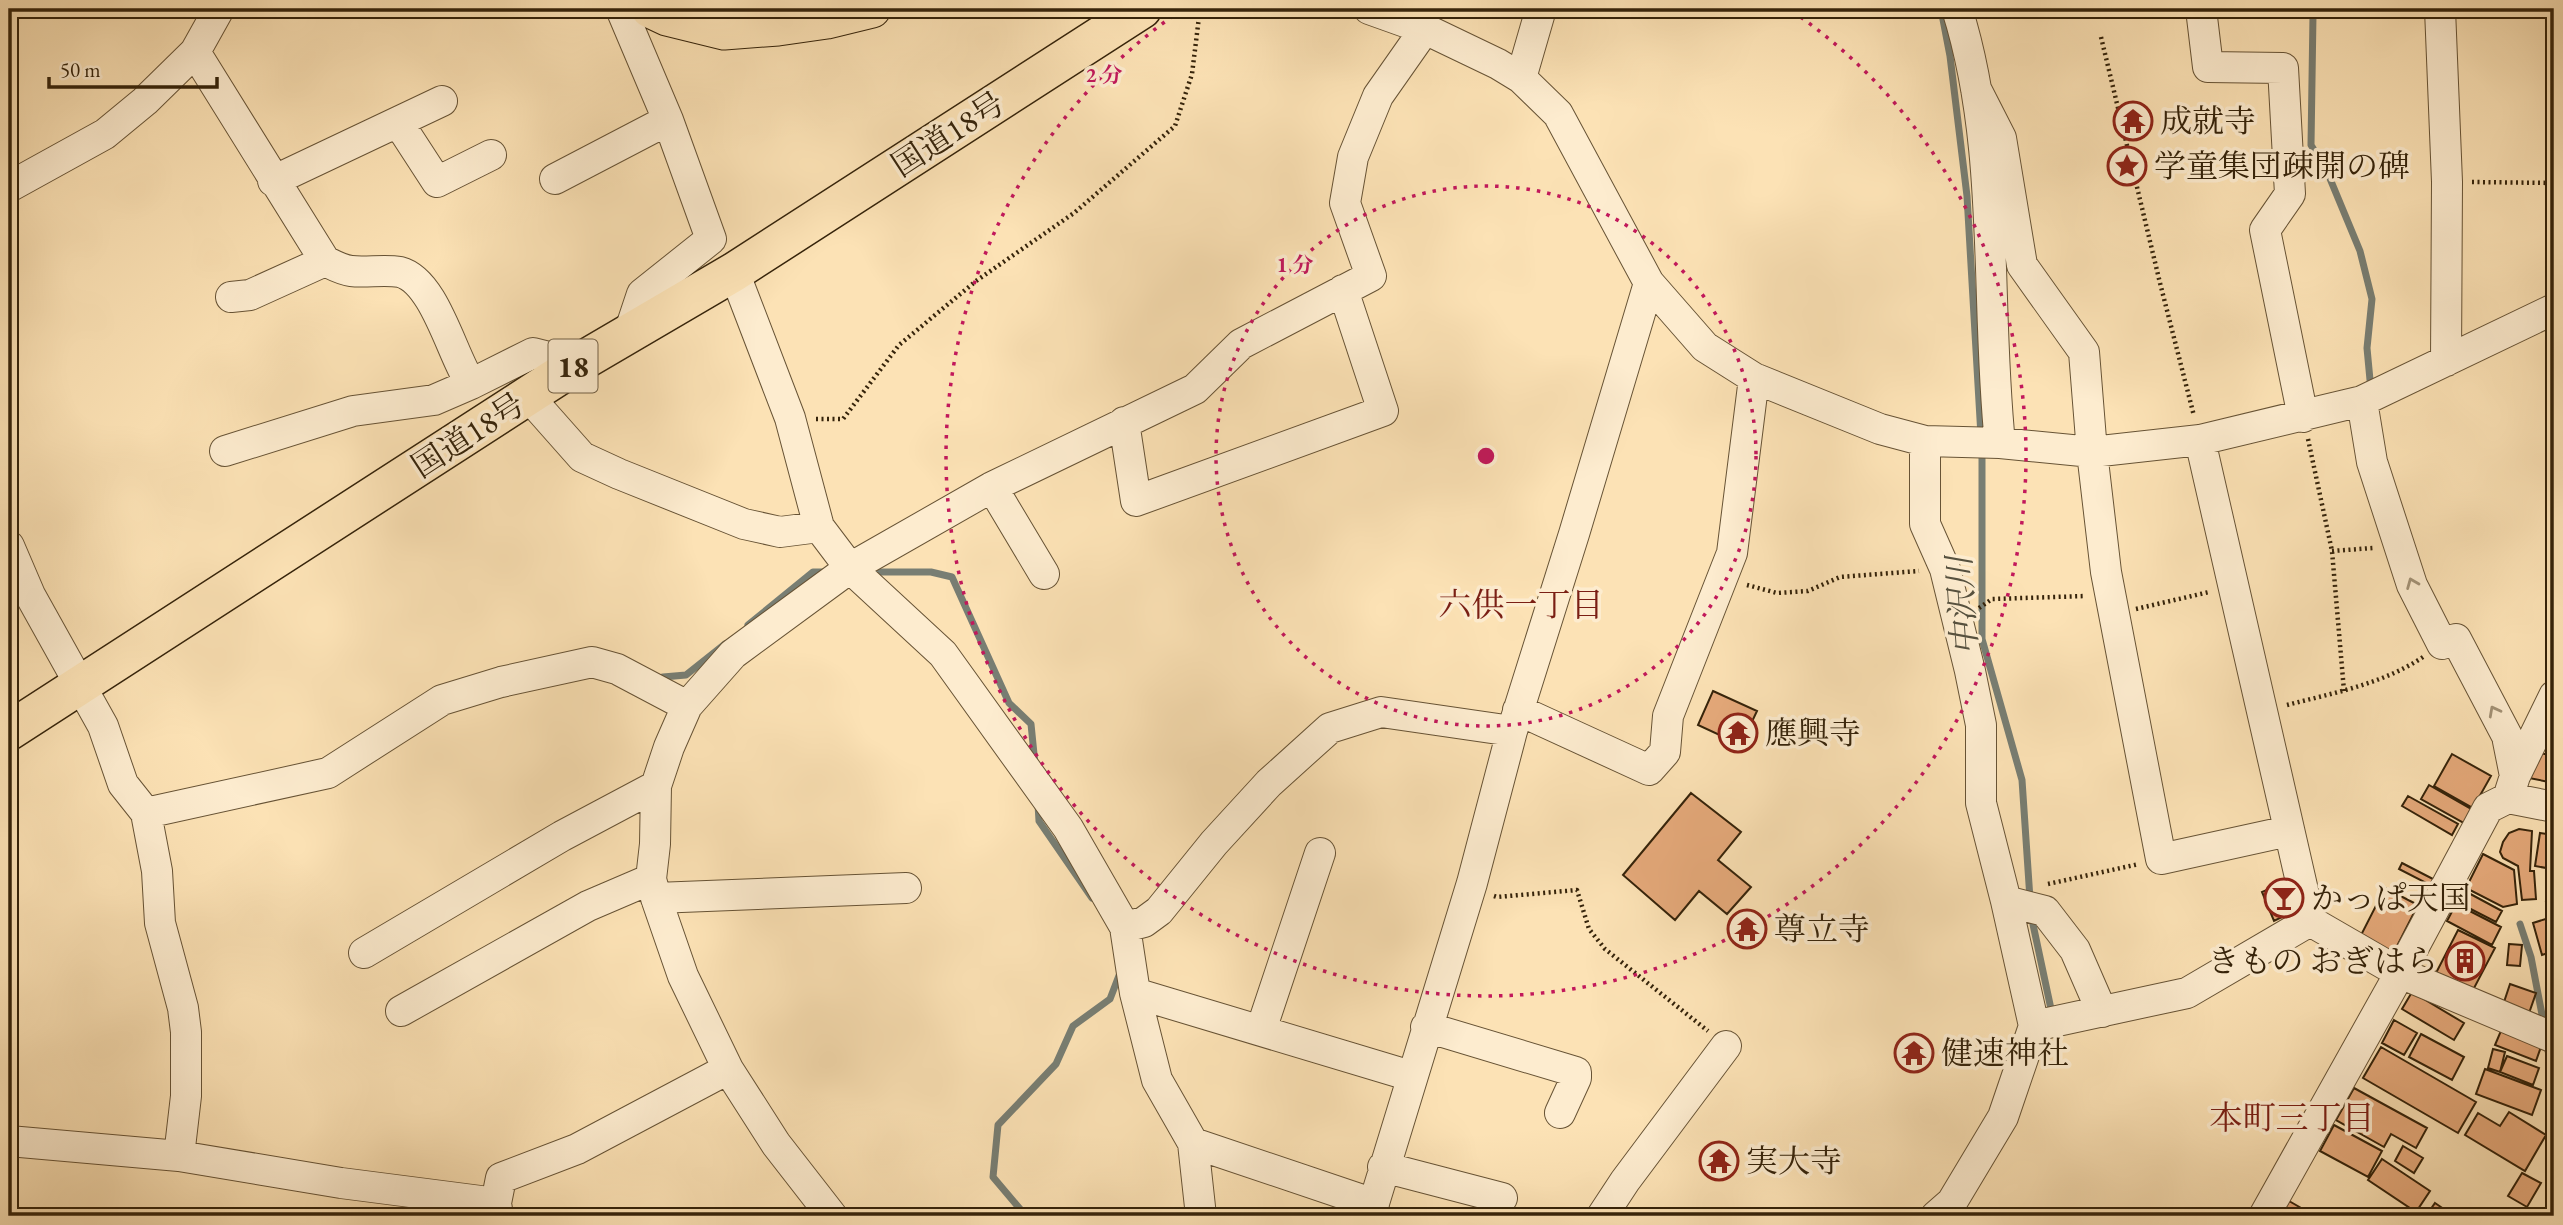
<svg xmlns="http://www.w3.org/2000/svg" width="2563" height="1225" font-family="'EB Garamond','Noto Serif JP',serif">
<rect width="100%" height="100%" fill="#fce2b5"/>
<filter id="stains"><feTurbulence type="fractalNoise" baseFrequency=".00286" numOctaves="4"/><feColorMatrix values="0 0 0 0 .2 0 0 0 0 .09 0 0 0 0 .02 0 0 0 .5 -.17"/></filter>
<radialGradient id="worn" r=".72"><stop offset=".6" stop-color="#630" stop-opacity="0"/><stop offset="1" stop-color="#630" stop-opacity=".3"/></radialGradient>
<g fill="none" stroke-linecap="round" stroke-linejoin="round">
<path stroke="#787e73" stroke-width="7" d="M1941 9 1950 56 1967 196 1981 436
M2317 9 2313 15 2311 145 2326 169 2360 251 2372 299 2367 348 2370 380
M1982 448V639L2022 780 2030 899
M869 572H931L952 577 1009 703 1031 724 1035 764
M748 625 813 572H825
M663 677 686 675 725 644
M1038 804 1039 821 1092 898
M2031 915 2051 1009 2049 1016
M2520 924 2531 957 2544 1025
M2547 1044 2554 1087
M1026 1216 993 1177 998 1125 1056 1064 1073 1026 1110 999 1120 973"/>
</g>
<path fill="#e6aa7b" stroke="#35230a" stroke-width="2" d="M1713 691 1757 711 1741 745 1698 725Z
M2535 752 2554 756V783L2529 778Z
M2452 754 2491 776 2473 808 2434 786Z
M2429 785 2471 809 2464 823 2421 799Z
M1691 793 1741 832 1718 860 1751 887 1727 914 1699 891 1675 920 1623 875Z
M2408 796 2458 824 2452 835 2402 806Z
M2519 829 2532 831 2530 871H2534L2536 899 2522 900 2518 866 2503 858 2500 852 2503 842 2509 833Z
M2540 833 2554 835 2552 869 2535 866Z
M2483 854 2514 870 2517 904 2503 907 2466 888Z
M2402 863 2433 879 2430 885 2399 869Z
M2292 879 2307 905 2274 921 2262 892Z
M2549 883 2554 884V902L2546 901Z
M2385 888 2418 905 2392 956 2359 939Z
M2463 890 2502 911 2496 922 2457 902Z
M2456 904 2501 927 2492 945 2447 921Z
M2552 917 2554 926V951L2542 955 2533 923Z
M2458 930 2495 948 2472 992 2436 973Z
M2509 944 2522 945 2520 966 2507 965Z
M2510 984 2536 993 2528 1016 2502 1008Z
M2412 992 2464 1023 2454 1040 2402 1009Z
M2394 1020 2417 1033 2404 1055 2382 1043Z
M2503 1026 2543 1041 2536 1061 2495 1045Z
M2421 1034 2464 1057 2452 1080 2409 1057Z
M2381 1047 2476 1102 2458 1133 2363 1078Z
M2493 1049 2505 1052 2500 1072 2488 1068Z
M2507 1056 2539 1068 2533 1085 2500 1072Z
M2485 1069 2541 1090 2532 1115 2476 1094Z
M2354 1088 2427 1128 2416 1148 2391 1134 2384 1147 2336 1120Z
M2509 1112 2546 1135 2525 1171 2465 1135 2478 1113 2500 1126Z
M2334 1125 2382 1151 2368 1177 2320 1151Z
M2403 1146 2423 1158 2414 1173 2395 1161Z
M2382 1159 2430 1191 2416 1212 2368 1180Z
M2522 1173 2541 1183 2527 1207 2508 1196Z
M2289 1201 2315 1216H2283L2281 1215Z
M2435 1203 2454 1216H2426Z"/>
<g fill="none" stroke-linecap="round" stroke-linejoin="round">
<defs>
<path id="minor" d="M621 9 668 120 711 239 642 294 629 333
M1369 9 1425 29 1498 64 1521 78 1558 114 1649 283 1705 347 1754 378 1880 429 1925 441 2000 443 2092 452 2200 440 2362 401 2554 309
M1957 9C2001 148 1985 300 2000 443
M2201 9 2208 67 2283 68 2290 194 2265 230 2303 417
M2440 9 2447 182 2446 361
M195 52 325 261C333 265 342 270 351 271 366 273 384 269 400 272 435 281 452 356 471 384L533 353 577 364
M1521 78 1541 9
M1976 89 2001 138 2022 265 2084 352 2092 452 2106 572 2161 859 2289 831
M398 122 437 182 491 155
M555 179 668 120
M273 181 442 101
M9 187 105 134 145 101 195 52 219 9
M734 272 790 418 819 527 850 568 943 654 1068 828 1125 927 1135 993 1157 1080 1193 1143 1201 1216
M231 297 250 295 325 261
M528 396 582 457 619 474 744 524 780 532 819 527
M2362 401 2372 462 2412 585 2442 644 2456 639 2507 736 2515 776 2508 798
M1124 422 1136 501 1383 411 1343 290
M2200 440 2310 921 2400 973 2554 1038
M1925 441V524L1945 569 1970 671 1981 725V803L2006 901 2045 911 2075 950 2102 1012
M225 451 353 411 434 400 471 384
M992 487 1044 574
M9 546 30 595 103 726 123 784 146 813 157 871 160 923 183 1008 186 1032V1096L179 1156
M1518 710 1649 770 1665 752 1668 716 1732 553 1754 378
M2515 776 2554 696
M146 813 328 773 442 700 501 682 592 662 617 669 687 706
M656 898 906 888
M1125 927 1144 922 1159 911 1214 843 1269 783 1330 728 1381 712 1512 731
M364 953 562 836 656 786
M1135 993 1411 1076
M401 1011 588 906 651 879
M2034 1026 2187 993 2310 921
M1426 1027 1576 1072V1078L1560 1113
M1261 1030 1320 853
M9 1141 179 1156 341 1183 496 1203 498 1216
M1193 1143 1374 1204
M1383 1167 1502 1198
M496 1203 501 1178 577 1149 728 1069
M832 1216 776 1144 728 1069 683 976 656 898 651 879 655 844 656 786 669 747 687 706 733 654 850 568 992 487 1195 389 1241 344 1371 276 1345 203 1353 157 1378 96 1425 29
M1370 1216 1472 883 1512 731 1574 534 1649 283
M1602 1216 1625 1181 1726 1046
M1936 1216 1952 1202 2003 1117 2034 1026 2006 901
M2264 1216 2400 973 2488 808 2508 798 2554 807"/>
<path id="major" d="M650 9 667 17 724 31 778 27 827 20 872 9"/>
<path id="highway" d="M9 731 577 364 734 272 1142 9"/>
</defs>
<use href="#minor" stroke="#675335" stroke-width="32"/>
<use href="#major" stroke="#35230a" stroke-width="39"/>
<use href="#highway" stroke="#35230a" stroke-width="41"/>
<path stroke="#35230a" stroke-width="4.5" stroke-dasharray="2 3.5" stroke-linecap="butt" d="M2101 37 2160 283 2194 416
M2472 182 2554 183
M816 419H843L899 345 976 281 1074 213 1175 126 1192 74 1200 9
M2308 439 2332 551 2344 691
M2332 551 2373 548
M1747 585 1777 593 1808 591 1840 577 1919 571
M1979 608 1992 599 2086 596
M2136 609 2209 592
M2287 705C2333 693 2383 684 2423 657
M2048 884 2139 864
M1494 896 1497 897 1577 890 1589 929 1605 949 1708 1031"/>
<use href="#minor" stroke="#fdeccf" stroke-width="30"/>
<use href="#major" stroke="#fce2b5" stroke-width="37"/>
<use href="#highway" stroke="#fce2b5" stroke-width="38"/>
</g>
<defs><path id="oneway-chevron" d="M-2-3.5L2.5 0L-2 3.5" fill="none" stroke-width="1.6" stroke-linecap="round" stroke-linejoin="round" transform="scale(1.75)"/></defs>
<g stroke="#a39276">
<use href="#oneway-chevron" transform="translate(2412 583) rotate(-112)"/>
<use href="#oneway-chevron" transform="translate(2494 711) rotate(-118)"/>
</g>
<g fill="none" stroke="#c2185b" stroke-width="3.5" stroke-dasharray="3.5 7">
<circle cx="1486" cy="456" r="270"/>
<path d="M1792 11A540 540 0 1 1 1180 11"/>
</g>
<defs>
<symbol id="temple-ring" viewBox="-11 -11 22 22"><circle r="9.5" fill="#fdeccf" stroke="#8f2418" stroke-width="1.5"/><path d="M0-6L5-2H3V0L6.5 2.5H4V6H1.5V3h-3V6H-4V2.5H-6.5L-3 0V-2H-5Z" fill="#8f2418"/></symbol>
<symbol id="sight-ring" viewBox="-11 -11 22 22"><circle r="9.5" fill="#fdeccf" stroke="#8f2418" stroke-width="1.5"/><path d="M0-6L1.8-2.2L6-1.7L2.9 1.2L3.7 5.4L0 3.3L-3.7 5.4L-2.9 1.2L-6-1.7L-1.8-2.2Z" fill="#8f2418"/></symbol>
<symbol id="bar-ring" viewBox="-11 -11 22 22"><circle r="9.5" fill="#fdeccf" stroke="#8f2418" stroke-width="1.5"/><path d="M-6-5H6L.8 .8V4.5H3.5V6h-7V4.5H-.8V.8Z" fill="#8f2418"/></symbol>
<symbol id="building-ring" viewBox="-11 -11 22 22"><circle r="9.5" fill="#fdeccf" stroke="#8f2418" stroke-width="1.5"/><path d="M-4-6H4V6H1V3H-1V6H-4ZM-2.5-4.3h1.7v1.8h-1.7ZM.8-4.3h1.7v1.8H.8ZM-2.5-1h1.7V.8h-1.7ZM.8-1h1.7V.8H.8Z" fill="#8f2418"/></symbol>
</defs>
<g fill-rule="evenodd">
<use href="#temple-ring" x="2111" y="99" width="44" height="44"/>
<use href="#sight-ring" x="2105" y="144" width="44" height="44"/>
<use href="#temple-ring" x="1716" y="711" width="44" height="44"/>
<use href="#bar-ring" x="2262" y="876" width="44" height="44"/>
<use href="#temple-ring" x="1725" y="907" width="44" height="44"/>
<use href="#building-ring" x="2443" y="939" width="44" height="44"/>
<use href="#temple-ring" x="1892" y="1031" width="44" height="44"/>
<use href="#temple-ring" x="1697" y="1139" width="44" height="44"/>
</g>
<g text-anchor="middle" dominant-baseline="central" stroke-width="7" stroke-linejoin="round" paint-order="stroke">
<rect fill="#fdeccf" stroke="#715f45" stroke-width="2" x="548.5" y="339.5" width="49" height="53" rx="5"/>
<g font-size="30" font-weight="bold" fill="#35230a">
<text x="573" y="366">18</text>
</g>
<g font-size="32" fill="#35230a" stroke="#fdeccf" text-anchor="start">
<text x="2160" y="121">成就寺</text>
<text x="2154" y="166">学童集団疎開の碑</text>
<text x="1765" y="733">應興寺</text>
<text x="2311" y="898">かっぱ天国</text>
<text x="1774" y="929">尊立寺</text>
<text x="2438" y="961" text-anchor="end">きもの おぎはら</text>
<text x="1941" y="1053">健速神社</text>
<text x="1746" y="1161">実大寺</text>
</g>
<g font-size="32" fill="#35230a" stroke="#fdeccf">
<text transform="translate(948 134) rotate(-33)">国道18号</text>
<text transform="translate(468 435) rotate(-33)">国道18号</text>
</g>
<g font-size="33" fill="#7a1f14" stroke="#fdeccf">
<text x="1521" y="604">六供一丁目</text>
<text x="2292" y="1117">本町三丁目</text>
</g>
<g font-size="33" font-style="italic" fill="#56513f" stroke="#fdeccf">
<text transform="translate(1962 606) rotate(-94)">中沢川</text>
</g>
</g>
<circle cx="1486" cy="456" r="10" fill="#c2185b" stroke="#fdeccf" stroke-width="3.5"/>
<g font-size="21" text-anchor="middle" font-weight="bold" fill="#c2185b" stroke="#fdeccf" stroke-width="7" stroke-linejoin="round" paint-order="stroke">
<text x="1104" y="82">2 分</text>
<text x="1295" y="272">1 分</text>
</g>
<rect width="2563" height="1225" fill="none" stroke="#fce2b5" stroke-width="35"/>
<rect x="10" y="10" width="2542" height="1204" fill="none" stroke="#35230a" stroke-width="3.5"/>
<rect x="18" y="18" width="2528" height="1190" fill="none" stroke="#35230a" stroke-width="2"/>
<path d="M49 77v10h168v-10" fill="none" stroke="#35230a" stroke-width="3.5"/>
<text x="60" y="77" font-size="21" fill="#35230a" stroke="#fdeccf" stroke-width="5" paint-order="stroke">50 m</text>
<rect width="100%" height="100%" filter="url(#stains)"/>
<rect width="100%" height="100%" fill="url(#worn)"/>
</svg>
